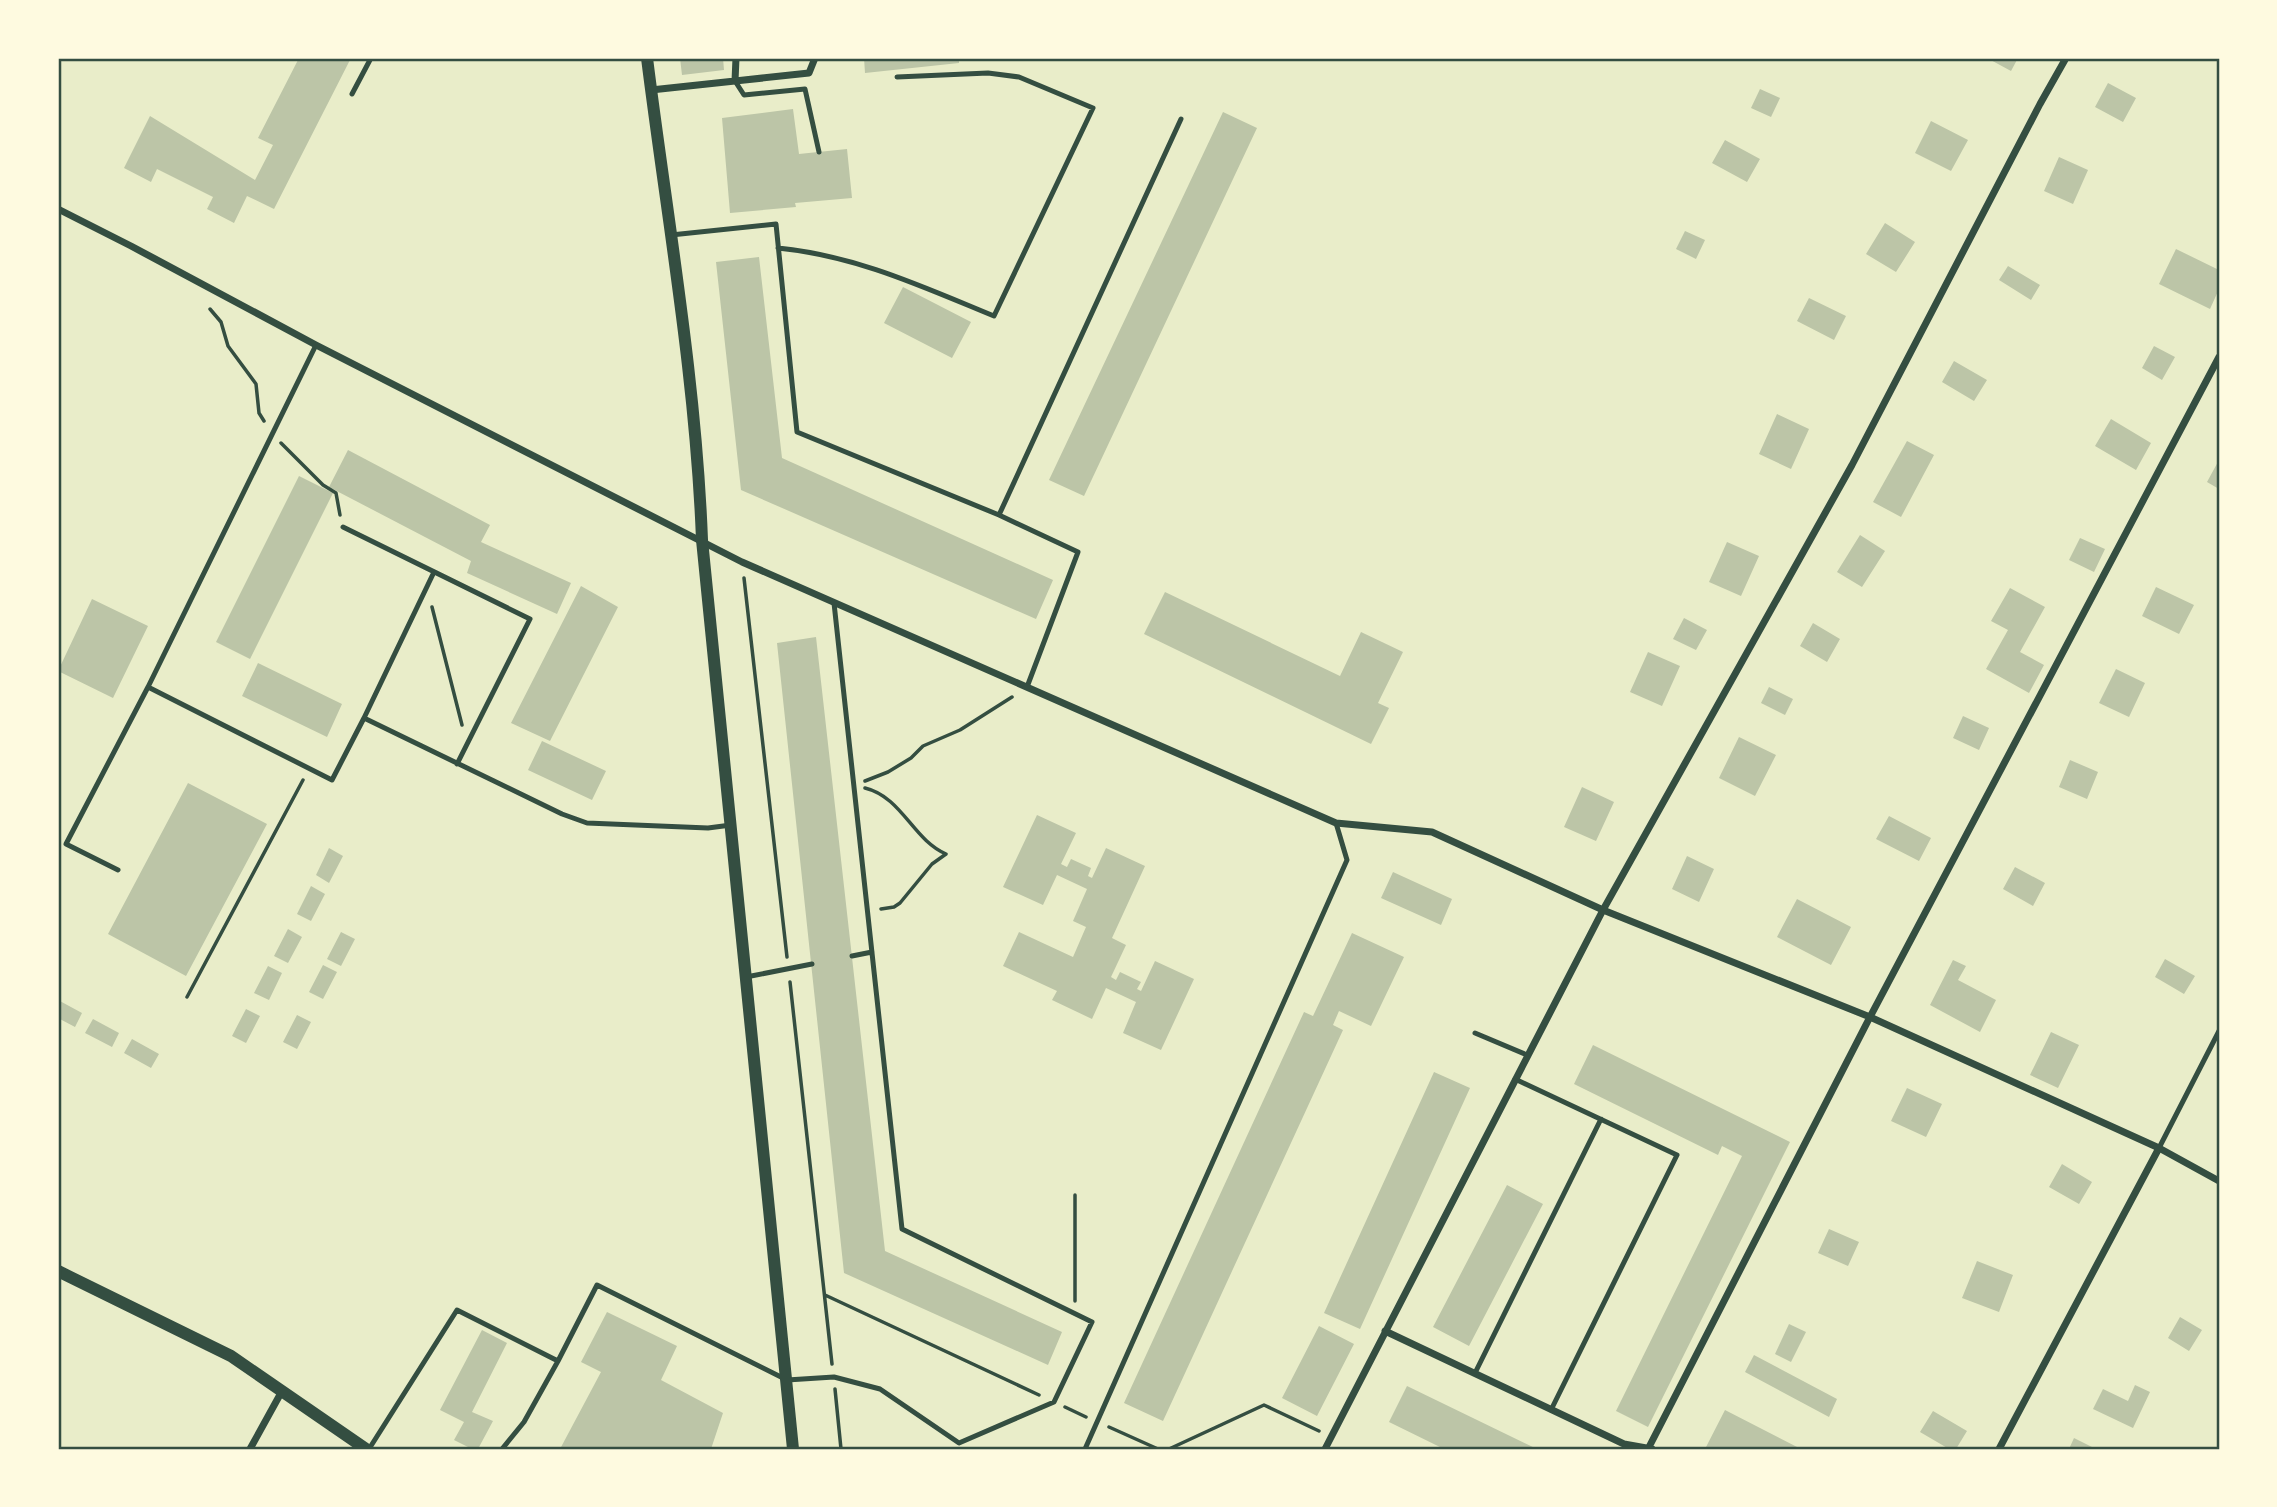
<svg xmlns="http://www.w3.org/2000/svg" width="2277" height="1507" font-family="Commissioner,sans-serif">
<rect width="100%" height="100%" fill="#e9edc9"/>
<path fill="#bcc5a7" d="M299 58H351L274 209 247 196 234 223 207 209 213 197 157 169 151 182 124 168 150 116 255 180 273 145 258 138Z
M680 58H723L724 70 682 75Z
M864 58H959V63L865 73Z
M1987 58H2018L2011 71Z
M2108 83 2136 98 2123 122 2095 107Z
M1760 89 1780 98 1771 117 1751 108Z
M793 109 799 154 847 149 852 198 795 203 796 207 730 213 722 118Z
M1223 112 1257 128 1084 496 1049 480Z
M1931 121 1968 140 1951 171 1915 153Z
M1725 140 1760 159 1747 182 1712 163Z
M2059 157 2088 170 2073 204 2044 191Z
M1885 223 1915 242 1896 272 1866 254Z
M1685 231 1705 240 1696 259 1676 249Z
M2176 249 2219 270V289L2210 309 2159 284Z
M759 257 782 458 1053 580 1036 619 741 490 716 262Z
M2008 266 2040 285 2031 300 1999 280Z
M903 287 971 322 952 358 884 323Z
M1809 298 1846 316 1834 340 1797 321Z
M2154 346 2175 357 2162 380 2142 368Z
M1954 361 1987 380 1974 401 1942 382Z
M1777 414 1809 429 1791 469 1759 454Z
M2111 419 2151 443 2136 470 2095 446Z
M1907 441 1934 455 1901 517 1873 502Z
M348 450 490 525 481 542 571 583 557 614 467 573 471 561 329 487Z
M2219 460V489L2207 482Z
M299 476 333 493 250 659 216 642Z
M1860 535 1885 551 1862 587 1837 572Z
M2080 538 2105 549 2094 572 2069 560Z
M1727 542 1759 556 1741 596 1709 582Z
M581 586 618 607 550 741 511 723Z
M2156 587 2194 605 2179 634 2142 616Z
M2010 588 2045 607 2020 652 2044 665 2029 693 1986 669 2008 630 1991 621Z
M1165 592 1340 676 1361 632 1403 652 1378 703 1389 708 1371 744 1144 634Z
M92 599 148 626 113 698 58 671Z
M1684 618 1707 630 1696 650 1673 639Z
M1813 623 1840 639 1827 662 1800 646Z
M816 637 885 1251 1062 1332 1048 1365 844 1273 777 643Z
M1648 652 1680 666 1662 706 1630 692Z
M258 663 342 704 327 737 242 696Z
M2116 669 2145 683 2129 717 2099 703Z
M1769 687 1793 699 1785 715 1761 703Z
M1963 716 1989 728 1979 750 1953 738Z
M1739 737 1776 755 1755 796 1719 778Z
M542 741 606 771 592 800 528 770Z
M2070 760 2098 772 2087 799 2059 787Z
M188 783 267 824 186 976 108 934Z
M1582 787 1614 802 1596 841 1564 827Z
M1037 815 1076 833 1061 864 1067 867 1071 859 1091 868 1088 876 1092 878 1106 848 1145 866 1112 938 1126 945 1111 977 1116 980 1120 972 1141 982 1137 989 1141 991 1155 961 1194 979 1161 1050 1123 1033 1136 1002 1106 988 1092 1019 1052 1000 1057 991 1003 966 1019 932 1073 957 1086 927 1073 921 1087 889 1057 875 1043 905 1003 887Z
M1889 816 1931 838 1919 861 1876 839Z
M329 848 343 856 329 883 316 875Z
M1687 856 1714 869 1699 902 1672 889Z
M2015 867 2045 883 2033 906 2003 889Z
M1393 872 1452 899 1441 925 1381 898Z
M311 886 325 894 311 921 297 914Z
M1797 899 1851 927 1831 965 1777 937Z
M288 929 302 937 288 963 274 956Z
M341 932 355 939 341 966 327 959Z
M1352 933 1404 957 1371 1026 1339 1011 1333 1025 1343 1030 1163 1421 1124 1403 1304 1012 1313 1016Z
M2165 959 2195 976 2184 994 2155 977Z
M1953 960 1966 966 1958 980 1996 1000 1980 1032 1930 1005Z
M323 965 337 972 323 999 309 992Z
M268 966 282 973 269 1000 254 993Z
M58 1000 82 1013 75 1027 58 1018Z
M246 1009 260 1016 246 1043 232 1036Z
M297 1015 311 1022 297 1049 283 1042Z
M93 1019 119 1033 112 1047 85 1033Z
M2051 1032 2079 1045 2058 1088 2030 1075Z
M132 1039 159 1054 151 1068 124 1053Z
M1593 1045 1790 1142 1648 1427 1616 1411 1742 1156 1722 1146 1718 1155 1574 1084Z
M1434 1072 1470 1088 1360 1329 1324 1313Z
M1907 1088 1942 1104 1926 1137 1891 1121Z
M2062 1164 2092 1182 2079 1204 2049 1187Z
M1507 1185 1543 1204 1469 1346 1433 1327Z
M1829 1229 1859 1242 1848 1266 1818 1253Z
M1977 1261 2013 1275 1999 1312 1962 1298Z
M607 1312 677 1346 661 1380 723 1413 711 1449H560L601 1372 581 1362Z
M2180 1317 2202 1330 2189 1351 2168 1338Z
M1789 1324 1806 1332 1791 1362 1775 1354Z
M1319 1326 1354 1344 1317 1416 1282 1398Z
M482 1330 507 1343 472 1412 493 1421 478 1449H472L454 1440 464 1422 440 1410Z
M1754 1355 1837 1399 1829 1417 1745 1372Z
M2135 1385 2150 1392 2133 1428 2093 1409 2103 1389 2128 1401Z
M1407 1386 1537 1449H1444L1389 1422Z
M1725 1410 1801 1449H1705Z
M1933 1411 1967 1431 1956 1449H1949L1920 1432Z
M2074 1438 2096 1449H2069Z"/>
<g fill="none" stroke-linecap="round" stroke-linejoin="round">
<path stroke="#344e41" stroke-width="3.5" d="M210 309 221 322 228 346 256 384 259 413 264 421
M281 443 323 485 336 493 340 515
M744 578 787 957
M432 607 462 725
M865 781 888 772 911 758 923 746 960 730 1012 697
M865 788C902 797 913 840 946 854L932 864 900 903 894 907 881 909
M790 982 832 1364
M187 997 303 780
M825 1295 1039 1395
M1075 1301V1195
M835 1389 841 1449
M1065 1407 1086 1417
M1109 1427 1158 1449
M1169 1449 1264 1405 1319 1431"/>
<path stroke="#344e41" stroke-width="5" d="M735 81 744 95 805 89 819 152
M352 94 371 58
M671 235 776 224 797 432 999 515
M778 248C857 256 921 286 994 316L1093 108 1019 77 988 73 897 77
M316 345 148 687 332 780 364 718 562 814 587 823 708 828 731 825
M343 527 530 619 457 764
M1027 687 1078 552 999 515 1181 119
M364 718 434 572
M118 870 66 844 148 687
M852 956 872 952
M746 977 812 964
M1475 1033 1527 1055
M1515 1079 1677 1155 1551 1410
M2159 1148 2219 1031
M558 1361 597 1285 787 1380 834 1377 880 1389 959 1443 1054 1402 1092 1322 902 1229 834 603
M1475 1373 1601 1119
M369 1449 457 1310 558 1361 524 1422 502 1449
M1085 1449 1347 860 1336 823"/>
<path stroke="#344e41" stroke-width="7" d="M735 81 809 73 815 58
M651 90 735 81 736 58
M58 209 131 246 316 345 742 562 1336 823 1432 832 1603 910 1870 1017 2159 1148 2219 1181
M1385 1331 1624 1444 1652 1449
M250 1449 282 1391
M1325 1449 1603 910 1852 465 2040 104 2066 58
M1648 1449 1870 1017 2219 357
M1999 1449 2159 1148"/>
<path stroke="#344e41" stroke-width="12" d="M647 58C667 218 696 379 702 540L793 1449
M58 1271 231 1356 366 1449"/>
</g>
<rect width="2277" height="1507" fill="none" stroke="#fefae0" stroke-width="119"/>
<rect x="60" y="60" width="2158" height="1388" fill="none" stroke="#344e41" stroke-width="2.5"/>
</svg>
